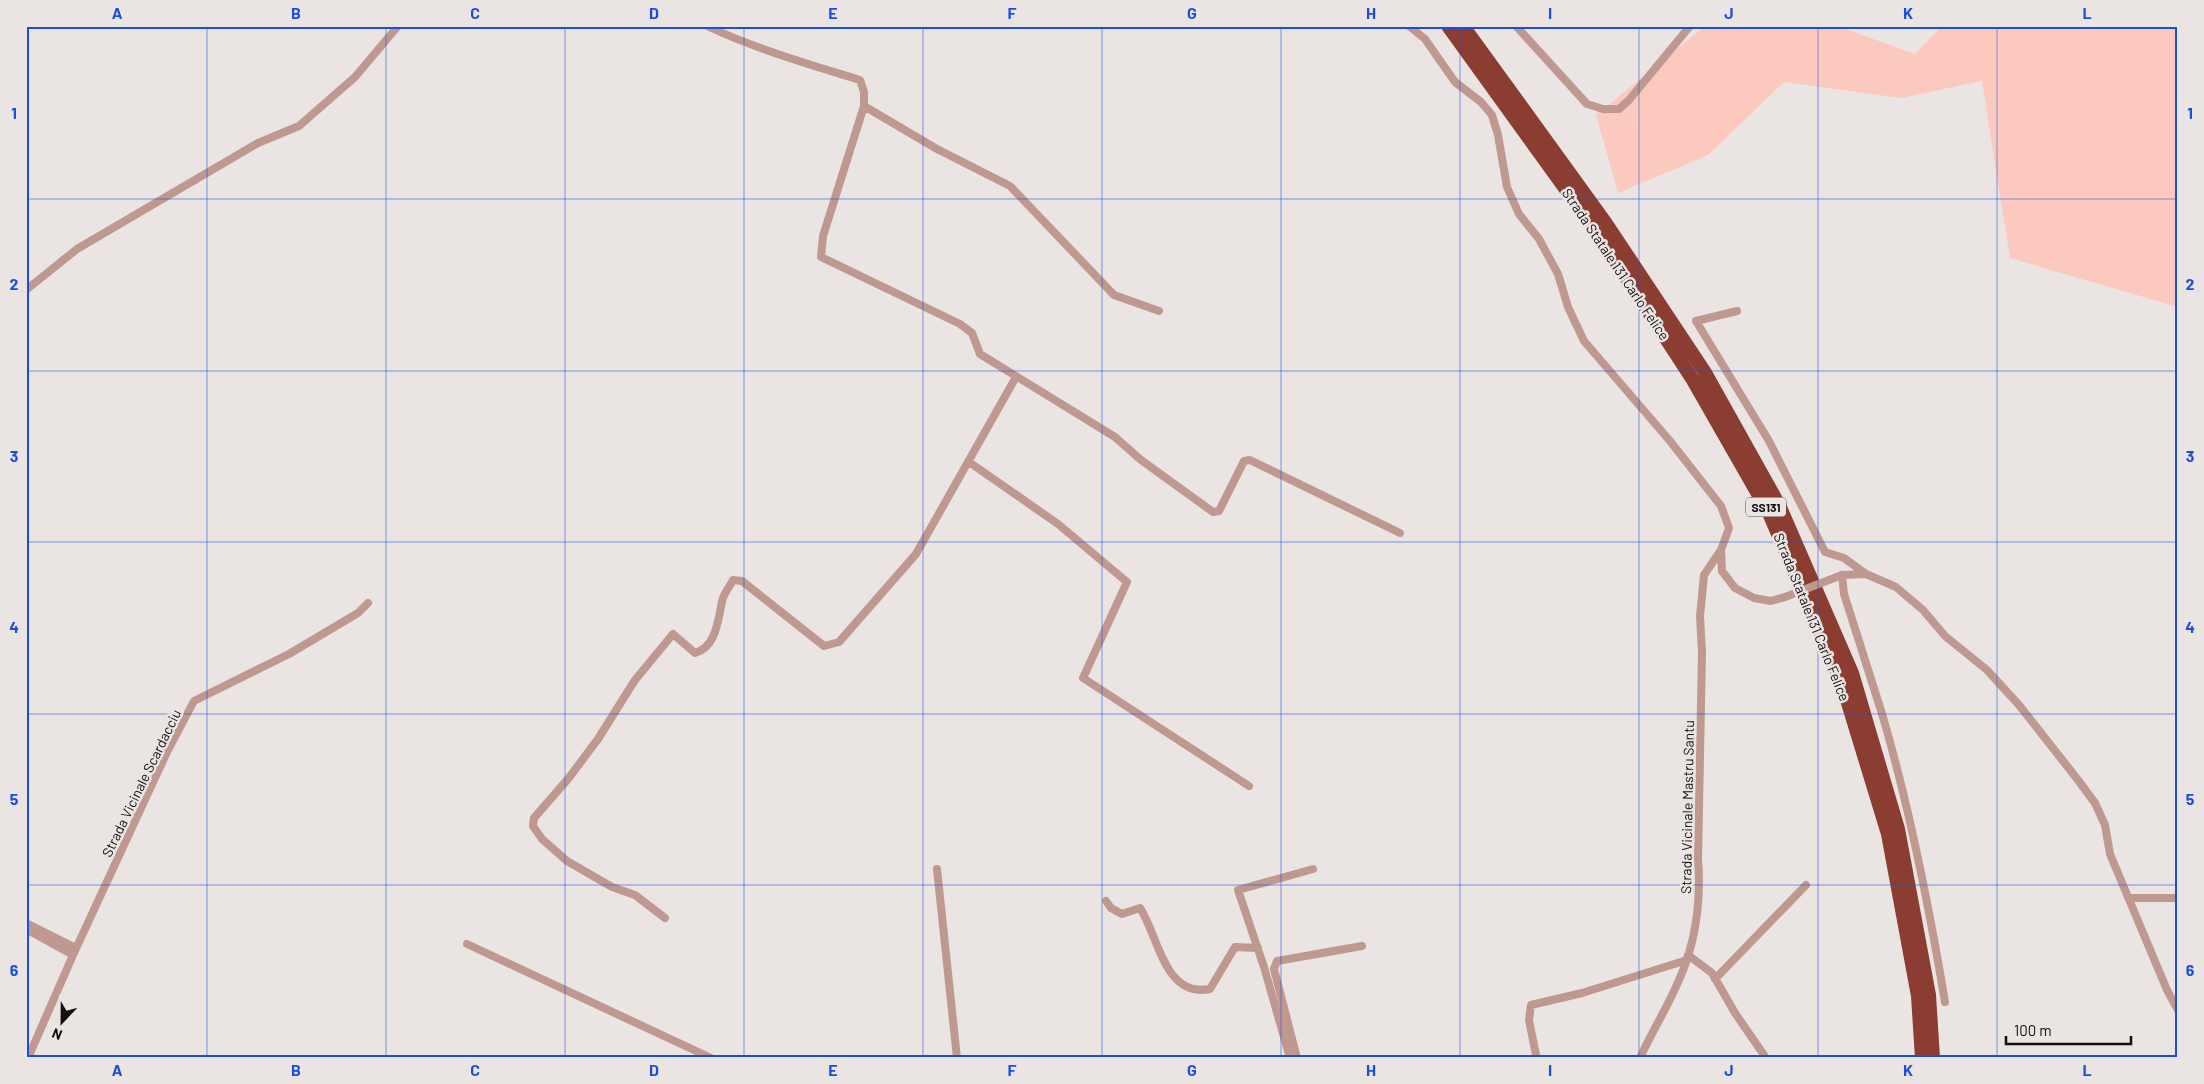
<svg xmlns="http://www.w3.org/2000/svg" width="2204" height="1084" font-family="Barlow,sans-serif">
<rect width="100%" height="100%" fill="#eae4e3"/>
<path fill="#fcc9bf" d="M1705 26H1837L1915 54 1942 26H2178V307L2010 258 1982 81 1901 98 1784 82 1708 155 1618 193 1596 115Z"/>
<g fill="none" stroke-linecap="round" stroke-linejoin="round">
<path stroke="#bf9890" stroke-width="8" d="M707 26C756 49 808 64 860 80L864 92V106L823 236 821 257 960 324 972 333 980 354 1115 437 1141 460 1213 512 1219 511 1244 461 1250 460 1400 533
M1409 26 1425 39 1455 82 1481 102 1492 115 1498 135 1507 187 1519 214 1539 239 1558 274 1568 307 1584 341 1670 441 1721 506 1729 528 1721 550 1704 575 1700 616 1702 653 1698 859C1701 893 1697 933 1685 965 1674 997 1654 1027 1640 1058
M1516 26 1587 104 1603 109H1619L1629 100 1690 26
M864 106 937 149 1010 186 1114 295 1159 311
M26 290 77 249 258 143 299 126 355 77 398 26
M1737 311 1696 321 1769 441 1825 552 1844 558 1866 574
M969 462 1058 524 1127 582 1083 678 1249 786
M1721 550 1722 571 1735 588 1754 598 1771 601 1785 597
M937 869 957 1058
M2129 898H2178
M1106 901 1111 908 1122 914 1140 908C1159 937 1164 998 1210 989L1235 947 1258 948
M665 918 635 895 612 887 567 861 542 839 533 826 534 818 568 779 598 739 635 680 673 634 695 653C718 647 718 615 723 598 725 592 730 586 733 580L742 581 824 646 839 642 916 554 1016 377
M26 923 76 948
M26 929 73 955
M467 944 711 1058
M1688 955 1712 973 1735 1013 1766 1058
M1715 979 1806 885
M1945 1002C1929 906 1910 810 1883 717 1870 675 1857 635 1844 594L1842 575 1866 574 1896 587 1923 610 1945 636 1987 670 2019 705 2078 780 2095 803 2105 825 2110 854 2167 990 2178 1010
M1536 1055 1529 1020 1531 1005 1582 993 1687 960
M28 1058 73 955 167 752 194 701 289 654 358 613 368 603
M1290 1058 1264 967 1238 890 1313 869
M1297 1058 1274 969 1277 961 1362 946"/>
<path stroke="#8a3d30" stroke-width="14" d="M1448 26 1596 231 1693 380 1769 513 1841 680 1888 834 1918 996 1922 1058
M1463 26 1605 222 1704 371 1779 505 1852 673 1898 829 1929 995 1933 1058"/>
<path stroke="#bf9890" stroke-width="8" d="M1785 597 1842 575"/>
</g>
<path fill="none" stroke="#1d4ed8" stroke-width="1" stroke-opacity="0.55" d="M207 26V1058M386 26V1058M565 26V1058M744 26V1058M923 26V1058M1102 26V1058M1281 26V1058M1460 26V1058M1639 26V1058M1818 26V1058M1997 26V1058M26 199H2178M26 371H2178M26 542H2178M26 714H2178M26 885H2178"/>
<g text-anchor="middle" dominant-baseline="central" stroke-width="5" stroke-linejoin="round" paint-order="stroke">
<rect fill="#eae4e3" stroke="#524f4f" stroke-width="1" x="1746" y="497.5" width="40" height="19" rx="4"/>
<g font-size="12" font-weight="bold" fill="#110f0f">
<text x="1766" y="507">SS131</text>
</g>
<g font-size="14" fill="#110f0f" stroke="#eae4e3">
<text transform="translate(1616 264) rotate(56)">Strada Statale 131 Carlo Felice</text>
<text transform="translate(1812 617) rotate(68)">Strada Statale 131 Carlo Felice</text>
<text transform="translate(141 783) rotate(-64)">Strada Vicinale Scardacciu</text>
<text transform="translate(1687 807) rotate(-89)">Strada Vicinale Mastru Santu</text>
</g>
</g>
<rect width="2204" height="1084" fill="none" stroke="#eae4e3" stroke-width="55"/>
<g transform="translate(62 1022) rotate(202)" stroke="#eae4e3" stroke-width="4" paint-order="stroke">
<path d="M0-4L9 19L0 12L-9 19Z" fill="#110f0f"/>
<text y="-8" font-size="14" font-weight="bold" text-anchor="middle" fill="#110f0f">N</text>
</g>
<path d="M2006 1036v8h125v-8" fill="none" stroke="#110f0f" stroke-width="2.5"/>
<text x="2014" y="1036" font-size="15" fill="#110f0f" stroke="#eae4e3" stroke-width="4" paint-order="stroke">100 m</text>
<rect x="28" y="28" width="2148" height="1028" fill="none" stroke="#1d4ed8" stroke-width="2"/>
<g font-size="16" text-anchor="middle" font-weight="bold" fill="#1d4ed8">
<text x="117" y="19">A</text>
<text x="296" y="19">B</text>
<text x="475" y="19">C</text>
<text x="654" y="19">D</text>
<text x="833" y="19">E</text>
<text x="1012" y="19">F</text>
<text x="1192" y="19">G</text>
<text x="1371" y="19">H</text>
<text x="1550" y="19">I</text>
<text x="1729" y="19">J</text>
<text x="1908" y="19">K</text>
<text x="2087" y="19">L</text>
<text x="14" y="119">1</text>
<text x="2190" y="119">1</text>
<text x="14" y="290">2</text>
<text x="2190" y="290">2</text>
<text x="14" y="462">3</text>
<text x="2190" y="462">3</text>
<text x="14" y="633">4</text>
<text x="2190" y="633">4</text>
<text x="14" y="805">5</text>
<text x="2190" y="805">5</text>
<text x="14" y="976">6</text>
<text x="2190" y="976">6</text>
<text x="117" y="1076">A</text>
<text x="296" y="1076">B</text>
<text x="475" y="1076">C</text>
<text x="654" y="1076">D</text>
<text x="833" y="1076">E</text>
<text x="1012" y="1076">F</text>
<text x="1192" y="1076">G</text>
<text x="1371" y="1076">H</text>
<text x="1550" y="1076">I</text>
<text x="1729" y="1076">J</text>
<text x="1908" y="1076">K</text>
<text x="2087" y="1076">L</text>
</g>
</svg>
